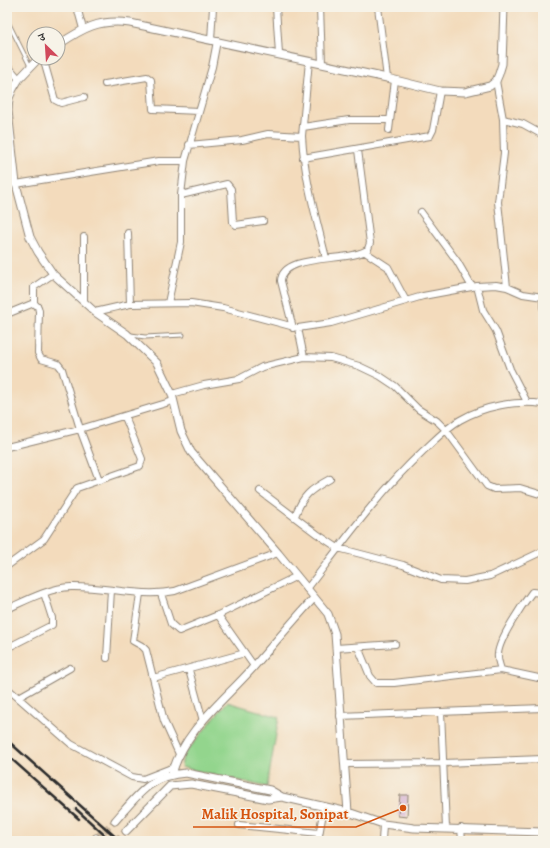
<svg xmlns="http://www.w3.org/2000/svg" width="550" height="848" font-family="Alegreya,'Noto Serif Devanagari',serif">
<rect width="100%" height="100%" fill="#f7f3e8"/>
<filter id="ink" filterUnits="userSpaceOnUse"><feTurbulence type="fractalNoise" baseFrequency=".025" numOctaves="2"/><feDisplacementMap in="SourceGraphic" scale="8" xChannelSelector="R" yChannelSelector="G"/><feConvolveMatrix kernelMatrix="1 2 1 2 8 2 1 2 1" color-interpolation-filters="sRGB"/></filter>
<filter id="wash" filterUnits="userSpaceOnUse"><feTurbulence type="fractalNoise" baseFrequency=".012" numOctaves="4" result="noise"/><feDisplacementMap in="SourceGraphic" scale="16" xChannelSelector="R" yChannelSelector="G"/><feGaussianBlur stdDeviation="0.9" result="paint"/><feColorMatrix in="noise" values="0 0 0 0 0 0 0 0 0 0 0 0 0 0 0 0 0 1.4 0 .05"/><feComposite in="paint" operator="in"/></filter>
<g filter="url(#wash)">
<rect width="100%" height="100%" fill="#f3dbbc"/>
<path fill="#93d58d" stroke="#5f805c" d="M227 702 279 717 267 787 181 767 183 756Z"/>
<g id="blocks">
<path fill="#c592c7" d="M400 795H408L407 817 398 816Z"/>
</g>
</g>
<g filter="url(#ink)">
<use href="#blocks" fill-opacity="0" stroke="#8f8374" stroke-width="1"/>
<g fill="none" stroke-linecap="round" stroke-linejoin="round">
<path stroke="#cbb89f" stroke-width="7" stroke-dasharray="7 3.5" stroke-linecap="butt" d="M96 838 115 821
M115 841 126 831"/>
<defs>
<path id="service" d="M7 20 30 66
M131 335 145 337 183 335"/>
<path id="minor" d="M77 7 83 29
M276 7 279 54
M320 7 322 64
M378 7 387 78
M211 40 213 7
M43 58 55 100 61 103 84 97
M309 61 302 136C304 177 316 217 326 258
M7 65 19 79
M496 81 503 119 504 153 498 202 507 287
M105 84 147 77 151 80 153 109 199 111
M503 119 523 124 543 135
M303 127 349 120H389
M389 130 395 80
M189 145 242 140 268 134 302 136
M303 158 430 136 433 130 440 91
M16 184 159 161H185
M181 195 227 184 231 189 233 222 236 225 263 221
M421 212 457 261 472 287
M128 233 130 304
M84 237V302
M365 252 388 267 406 301
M477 286 483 310 496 331 510 369 527 402
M543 297V307
M34 303 38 307 39 311 38 353 41 359 58 364 62 369 80 429 99 480
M168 303 181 242V195L185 161 212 67 217 41
M95 312 130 304 191 303 223 308 298 328 331 323 423 296 477 286 496 285 507 287 523 294 543 297
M7 314 34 303V287L53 274
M293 328 281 281C282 252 353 263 368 249L370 243 358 150
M298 328 304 357
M172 394 204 385 239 379 262 367 304 357 331 358 359 366 380 376 395 386 418 409 437 421 446 430 487 486 494 489 520 488 543 495
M7 447 80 429 173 401
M260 491 317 534 338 548 403 565 441 580 465 581 490 576 543 551
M295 516C303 495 310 490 330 479
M7 566 44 539 77 488 140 466 142 459 125 417
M307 589C344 541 379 492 423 451 435 440 446 428 460 420 484 406 516 400 543 404
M140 594 133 641 142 646 146 650 164 721 179 754
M161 594 171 624 179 631 218 615 297 576
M7 609C27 600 49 588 71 587 106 586 140 598 175 591L278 553
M218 615 254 666
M358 647 370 676 376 683H394L501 670 543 679
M7 648 52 625V618L44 593
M336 648 395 644
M107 658 111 590
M189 670 203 721
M501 670C500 665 497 660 498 654 499 639 522 605 532 592L543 593
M153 678 245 653
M7 688 71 744 132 777 143 779 174 767
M19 697 70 668
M441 712 446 828
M340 716 543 708
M345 764 444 763 543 759
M239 825 319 833
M461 828 462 841
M318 841 324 807
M382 841 383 824"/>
<path id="tertiary" d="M58 45C83 28 99 19 130 23L387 78 440 91 465 92 490 86 496 81 499 74 502 64 504 7
M39 58 19 79 13 89 9 98 8 111 16 184 30 237 38 252 53 274 95 312 127 334 157 363 172 394 181 431 191 452 278 553 328 614 335 634 348 812
M7 181 16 184
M172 774C184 731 221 703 250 671 271 647 292 622 314 598
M282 797 348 812 383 824 414 828 543 832
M115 821C137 796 150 775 186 773L270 790 282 797 268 799 191 784 170 786 126 831
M94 841 96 838"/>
</defs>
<use href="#service" stroke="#8f8374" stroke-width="5"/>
<use href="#minor" stroke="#8f8374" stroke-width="8"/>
<use href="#tertiary" stroke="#8f8374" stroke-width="9"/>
<use href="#service" stroke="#fff" stroke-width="3"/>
<use href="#minor" stroke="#fff" stroke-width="6"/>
<use href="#tertiary" stroke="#fff" stroke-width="7"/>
<path stroke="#2b2b2b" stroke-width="2.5" d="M7 740 120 841
M7 755 79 819
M76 809 111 841"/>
</g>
</g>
<path fill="none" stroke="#d5540f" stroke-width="1.5" d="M403 808L356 827H193"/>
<circle fill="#d5540f" stroke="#f7f3e8" stroke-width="1.5" cx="403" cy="808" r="4"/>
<g font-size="15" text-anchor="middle" font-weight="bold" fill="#d5540f" stroke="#f7f3e8" stroke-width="3" stroke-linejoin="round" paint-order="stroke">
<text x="275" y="819">Malik Hospital, Sonipat</text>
</g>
<rect width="550" height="848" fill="none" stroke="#f7f3e8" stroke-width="24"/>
<g transform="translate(46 46) rotate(335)"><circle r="19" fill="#f7f3e8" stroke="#a5a39c"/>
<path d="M0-3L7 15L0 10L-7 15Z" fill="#d1495b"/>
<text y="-6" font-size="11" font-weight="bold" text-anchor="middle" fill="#2b2b2b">उ</text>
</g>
</svg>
